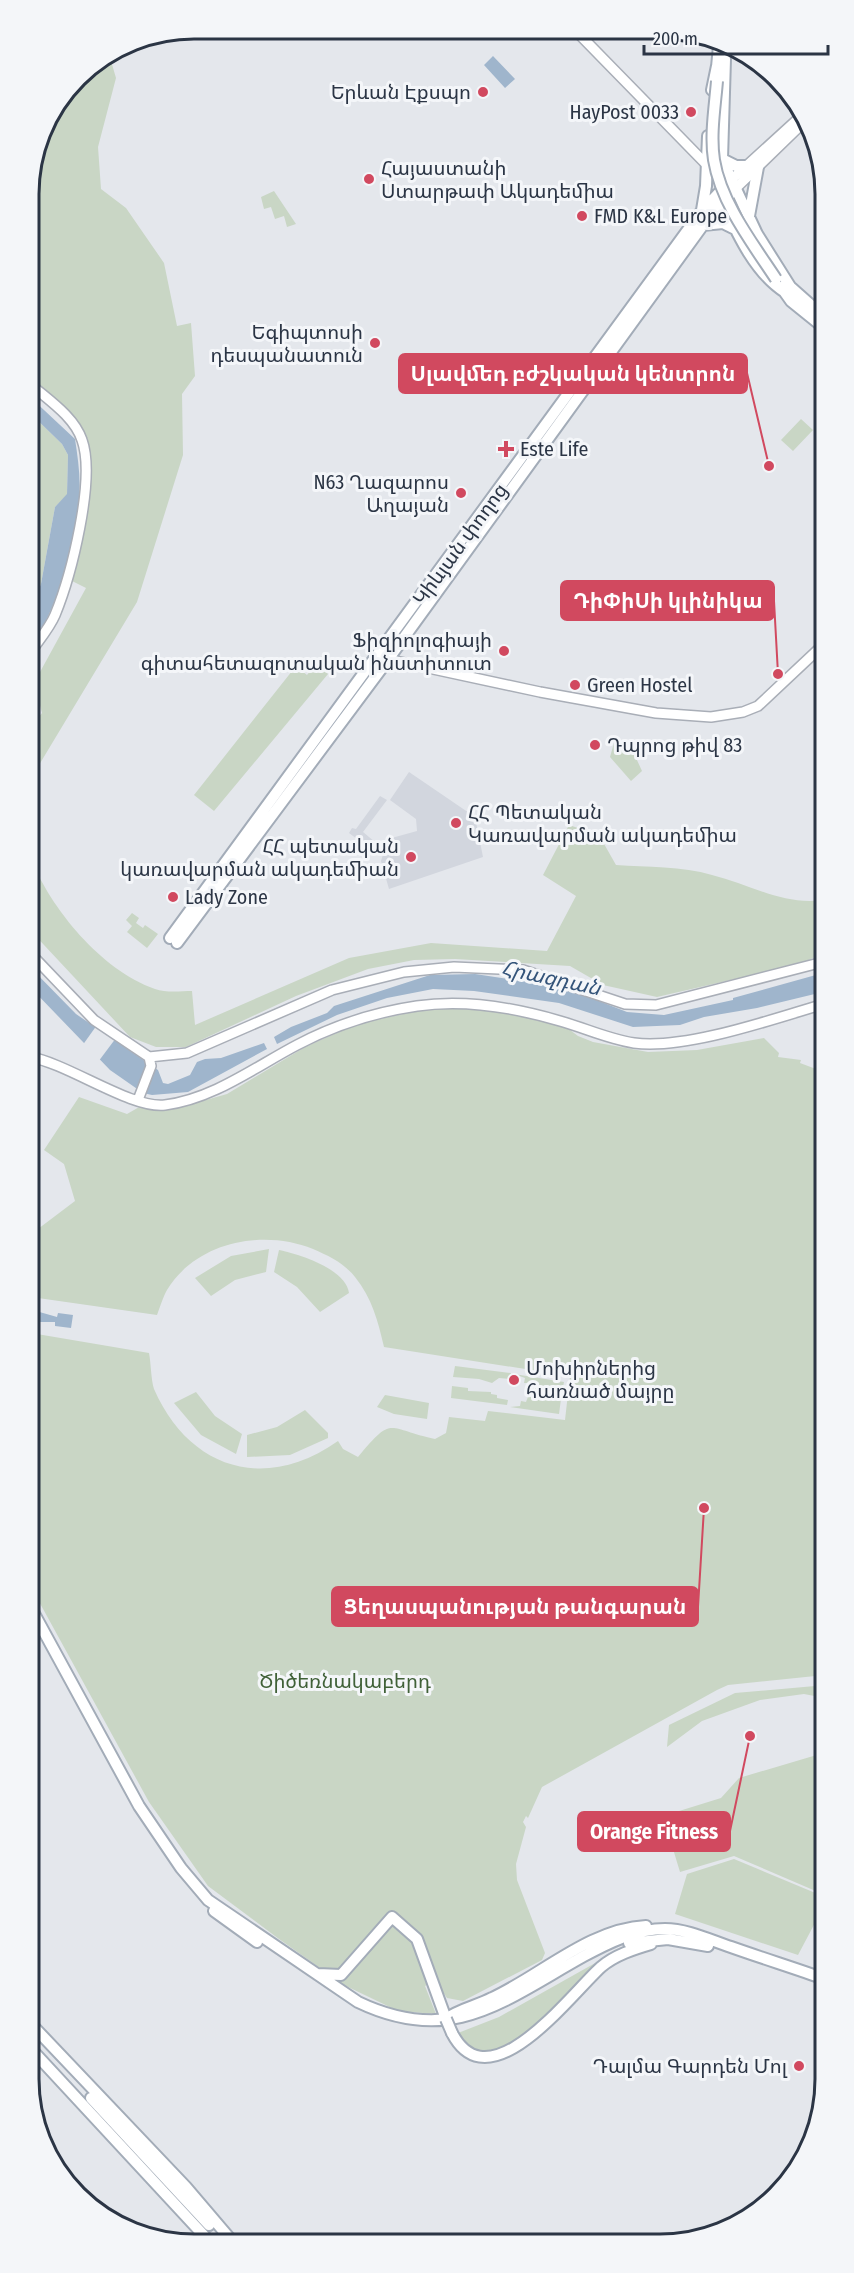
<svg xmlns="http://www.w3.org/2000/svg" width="854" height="2273" font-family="'Fira Sans Condensed','Noto Sans Armenian',sans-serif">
<rect width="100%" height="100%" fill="#e4e7ec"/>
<path fill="#d2d6de" d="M409 772 475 817 483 857 389 889 381 861 388 839 417 831 416 819 390 800Z
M380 796 387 800 363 832 381 847 376 853 349 833 352 828 356 829Z"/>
<path fill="#c9d6c5" d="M109 54 116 78 98 147 101 189 126 208 164 263 177 326 191 323 195 376 182 394 183 455 137 602 30 780V728L42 713 34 683 86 588 72 581 88 500 90 457 69 423 29 387V183L45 121 85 70Z
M274 191 296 224 287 227 284 216 275 219 271 207 264 209 261 197Z
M29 412 62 444 68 455 67 495 55 507 41 584 30 612Z
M801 419 813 430 793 451 781 440Z
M323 655 331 661 323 670 328 674 214 811 194 795 296 666 307 675Z
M614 743 631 747 642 771 631 781 610 757Z
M569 825 599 835 616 865C647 867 682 866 712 875 749 884 784 906 823 900V954L796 965 657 997 603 985 570 966 455 959 414 960 368 969 296 996 186 1047H156L130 1037 30 930V857C51 909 101 970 155 989 166 993 181 991 192 991L195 1025 349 958 431 943 547 951 576 896 543 875Z
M132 913 139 918 136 923 143 928 145 925 158 934 147 948 127 932 132 926 126 920Z
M444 1005 502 1012 566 1027 578 1036 593 1042 648 1052 697 1050 764 1038 779 1053 778 1057 801 1060 800 1063 824 1072V1425L817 1427 824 1454 825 1675 728 1685 717 1690 542 1787 528 1818 526 1816 523 1822 526 1827 516 1864 517 1880 545 1953 542 1960 463 2001 447 1998 435 1980 425 1986 436 2014 398 2011 344 1985 279 1939 208 1886 149 1802 31 1587V1333L149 1353C151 1363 151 1380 154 1389 188 1467 263 1494 338 1441L343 1449 358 1457C394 1414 386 1429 435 1439L446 1433 449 1417 485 1421 488 1411 565 1420 570 1376 384 1347C378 1321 372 1298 355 1277 344 1263 329 1256 313 1249 264 1229 197 1241 167 1290 163 1297 160 1307 157 1315L31 1297 30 1235 75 1201 64 1164 44 1150 79 1097 127 1114 141 1106 174 1109 227 1094 305 1047 357 1024Z
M269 1249 266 1272 235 1280 211 1296 195 1278 231 1256Z
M279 1250C299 1254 346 1269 349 1293L320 1312 297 1287 274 1272Z
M455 1366 511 1373 510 1379 499 1378 492 1383 479 1379 453 1377Z
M514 1374 564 1382 561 1396 529 1392V1383H524L525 1378Z
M452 1386 468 1388V1391L491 1392V1394L497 1395V1398L508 1400 507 1405 451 1398Z
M196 1392 215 1416 242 1434 236 1454 201 1435 174 1403Z
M529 1394 561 1399 559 1414 510 1407 520 1406 521 1401 526 1402Z
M385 1395 429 1403 427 1419 394 1414 377 1407Z
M305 1410 328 1433V1438L290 1455 247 1457V1435L277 1427Z
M815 1686H825V1698L804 1694 760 1700 702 1721 667 1747 669 1725 735 1693Z
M820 1754 825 1771V1895L734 1856 680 1872 663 1816 721 1798 739 1778Z
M734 1859 825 1897V1904L798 1955 675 1914 687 1874Z
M613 1953C587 1977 520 2052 487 2053 472 2054 466 2043 458 2033L499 2017Z"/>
<path fill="#9fb5cc" d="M493 56 515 79 505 88 484 65Z
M29 396 75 439C78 459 81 479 79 499 76 546 57 610 30 648V612L41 584 55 507 67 494 68 455 62 444 29 412Z
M30 967 76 1014 158 1070 163 1083 168 1084 190 1075 197 1062 205 1059 221 1058 264 1043 267 1049 188 1092 152 1095 143 1093 110 1070 30 987Z
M823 973V992L757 1008 704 1017 680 1025 633 1027 559 1003 474 991 433 989 387 998 337 1015 277 1044 274 1037 291 1027 327 1013 334 1006 430 975 475 974 563 987 627 1012 664 1015 733 1000V998Z
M36 1311 57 1317 58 1313 73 1315 71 1328 55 1326V1322H34Z"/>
<path fill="#e4e7ec" d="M97 1025 116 1038 98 1062 82 1046Z"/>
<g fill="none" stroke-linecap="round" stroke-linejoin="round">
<defs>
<path id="secondary" d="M576 31 707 165
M731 180 799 118
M735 189 802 124
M29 383C47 399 74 416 82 440 96 479 71 576 55 615 49 629 38 641 30 653
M382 658 540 692 656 713 711 717 743 712 758 706 823 645
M30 953 94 1020 149 1057
M30 1057C69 1064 131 1109 165 1105 213 1099 255 1067 297 1045 333 1026 376 1012 417 1006 463 999 516 1008 560 1021 585 1028 608 1039 634 1043 685 1050 773 1019 824 1004
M149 1057 187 1053 332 990 404 972 454 967 523 970 625 1004 656 1005 823 962
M138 1100 151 1066 149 1057"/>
<path id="primary" d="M725 59 722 159 757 234 791 288
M717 67 719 46
M712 90 718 61
M722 159 736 166H745
M722 201C737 233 755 273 785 292
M702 210 706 186 708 136
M749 216 758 167
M703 225 723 223 735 229
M786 283 822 315
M781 287 791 301 822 326
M170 938 701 212 731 180
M177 943 387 661 703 225 735 189
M31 1608 139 1806 181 1868 208 1900 358 2002C452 2047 503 2001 584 1956 608 1943 636 1929 665 1929 687 1929 710 1940 731 1947 762 1958 794 1968 825 1979
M214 1911 257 1942
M629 1943 668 1939 708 1946
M318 1974 341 1975 392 1917 417 1939 446 2019C459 2009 477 2006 492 1998 542 1975 589 1929 646 1926
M32 2025 186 2187 232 2241
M452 2033C489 2105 570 1995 601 1967 615 1955 634 1949 651 1944
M32 2050 209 2241
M91 2098 209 2225"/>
</defs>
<use href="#secondary" stroke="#a9aeb7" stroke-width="12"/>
<use href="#primary" stroke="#a3acb8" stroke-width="14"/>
<use href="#secondary" stroke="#fff" stroke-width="9"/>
<use href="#primary" stroke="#fff" stroke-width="10"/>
<defs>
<path id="primary-bridge" d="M717 81C715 106 710 135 714 160 721 203 753 244 776 279
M446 2019 452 2033"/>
</defs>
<use href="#primary-bridge" stroke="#a3acb8" stroke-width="14" stroke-linecap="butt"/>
<use href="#primary-bridge" stroke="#fff" stroke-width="10"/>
</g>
<g fill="#d1495f" stroke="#f4f6f9" stroke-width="2">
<circle cx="483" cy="92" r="6"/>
<circle cx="691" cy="112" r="6"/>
<circle cx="369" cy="179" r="6"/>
<circle cx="582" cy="216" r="6"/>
<circle cx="375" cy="343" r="6"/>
<path d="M503 440h6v6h6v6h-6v6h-6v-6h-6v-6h6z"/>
<circle cx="461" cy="493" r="6"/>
<circle cx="504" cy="651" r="6"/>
<circle cx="575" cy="685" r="6"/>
<circle cx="595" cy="745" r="6"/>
<circle cx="456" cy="823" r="6"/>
<circle cx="411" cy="857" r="6"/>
<circle cx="173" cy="897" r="6"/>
<circle cx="514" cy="1380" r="6"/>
<circle cx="799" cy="2066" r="6"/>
</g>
<g text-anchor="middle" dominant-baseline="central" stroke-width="6" stroke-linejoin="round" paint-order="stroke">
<g font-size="20" fill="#2b3545" stroke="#f4f6f9" text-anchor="start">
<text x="471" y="92" text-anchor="end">Երևան Էքսպո</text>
<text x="679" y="112" text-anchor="end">HayPost 0033</text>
<text x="381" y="168">Հայաստանի<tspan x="381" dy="23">Ստարթափ Ակադեմիա</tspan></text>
<text x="594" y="216">FMD K&amp;L Europe</text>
<text x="363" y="332" text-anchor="end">Եգիպտոսի<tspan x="363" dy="23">դեսպանատուն</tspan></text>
<text x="520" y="449">Este Life</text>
<text x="449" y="482" text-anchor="end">N63 Ղազարոս<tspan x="449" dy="23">Աղայան</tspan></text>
<text x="492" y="640" text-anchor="end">Ֆիզիոլոգիայի<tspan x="492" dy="23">գիտահետազոտական ինստիտուտ</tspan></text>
<text x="587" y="685">Green Hostel</text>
<text x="607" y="745">Դպրոց թիվ 83</text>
<text x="468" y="812">ՀՀ Պետական<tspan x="468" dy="23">Կառավարման ակադեմիա</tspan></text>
<text x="399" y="846" text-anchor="end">ՀՀ պետական<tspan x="399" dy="23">կառավարման ակադեմիան</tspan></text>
<text x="185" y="897">Lady Zone</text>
<text x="526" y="1368">Մոխիրներից<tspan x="526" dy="23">հառնած մայրը</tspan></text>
<text x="787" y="2066" text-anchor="end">Դալմա Գարդեն Մոլ</text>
</g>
<g font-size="20" fill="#2b3545" stroke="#f4f6f9">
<text transform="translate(460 544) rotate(-54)">Կիևյան փողոց</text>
</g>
<g font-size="20" fill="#406138" stroke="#f4f6f9">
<text x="345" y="1681">Ծիծեռնակաբերդ</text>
</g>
<g font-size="21" font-style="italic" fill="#34547a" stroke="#f4f6f9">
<text transform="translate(551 978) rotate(12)">Հրազդան</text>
</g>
</g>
<path d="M0 0H854V2273H0ZM194 39H660A155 155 0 0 1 815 194V2079A155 155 0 0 1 660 2234H194A155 155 0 0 1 39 2079V194A155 155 0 0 1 194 39Z" fill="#f4f6f9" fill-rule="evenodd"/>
<path fill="none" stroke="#2b3545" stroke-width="3" d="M194 39H660A155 155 0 0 1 815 194V2079A155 155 0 0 1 660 2234H194A155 155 0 0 1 39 2079V194A155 155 0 0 1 194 39Z"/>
<path fill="none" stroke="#d1495f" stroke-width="2" d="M769 466L747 373M778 674L774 601M704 1508L698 1607M750 1736L730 1831"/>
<g fill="#d1495f" stroke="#f4f6f9" stroke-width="2">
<circle cx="769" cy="466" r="6"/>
<circle cx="778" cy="674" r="6"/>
<circle cx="704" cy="1508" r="6"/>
<circle cx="750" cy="1736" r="6"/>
</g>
<g fill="#d1495f" stroke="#d1495f" stroke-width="2">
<rect x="399" y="354" width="348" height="39" rx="6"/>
<rect x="561" y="581" width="213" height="39" rx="6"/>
<rect x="332" y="1587" width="366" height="39" rx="6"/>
<rect x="578" y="1812" width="152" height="39" rx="6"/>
</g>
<g font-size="21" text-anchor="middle" font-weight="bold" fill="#fff">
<text x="573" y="381">Սլավմեդ բժշկական կենտրոն</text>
<text x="668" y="608">ԴիՓիՍի կլինիկա</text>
<text x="515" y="1614">Ցեղասպանության թանգարան</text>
<text x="654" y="1839">Orange Fitness</text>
</g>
<path d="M644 45v9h184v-9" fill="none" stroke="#2b3545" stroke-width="3"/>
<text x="653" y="45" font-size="18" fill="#2b3545" stroke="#f4f6f9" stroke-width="4.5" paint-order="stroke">200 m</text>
</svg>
